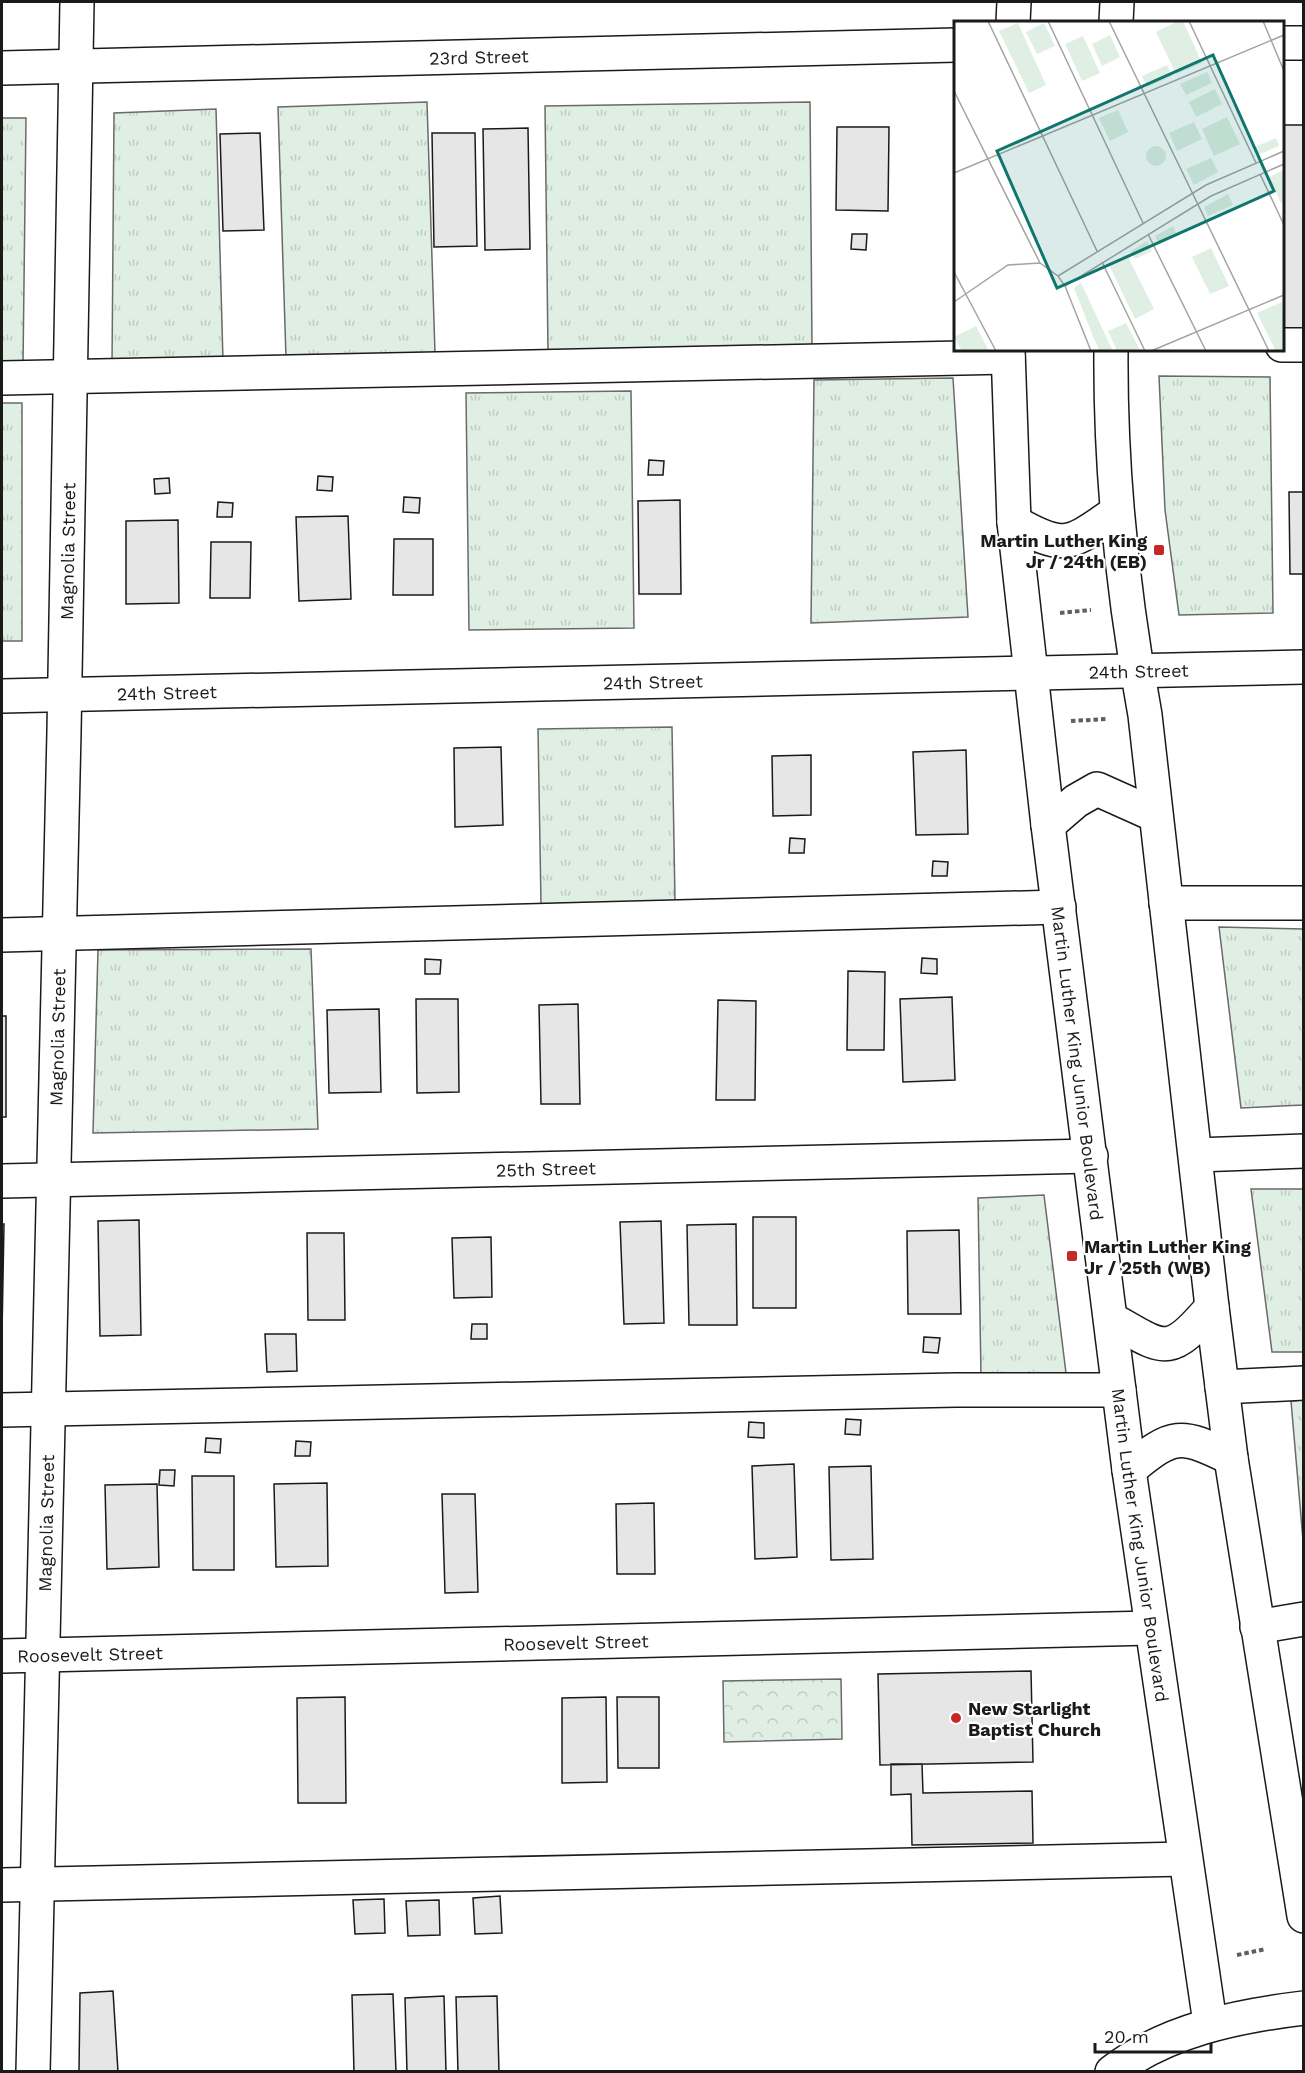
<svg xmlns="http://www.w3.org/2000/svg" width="1305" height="2073" font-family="'Work Sans',sans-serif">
<defs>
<pattern id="grass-tufts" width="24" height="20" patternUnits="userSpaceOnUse" patternTransform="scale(1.5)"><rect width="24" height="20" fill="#e0efe3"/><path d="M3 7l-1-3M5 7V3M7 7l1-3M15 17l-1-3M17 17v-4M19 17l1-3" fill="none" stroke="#c0ccc2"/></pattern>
<pattern id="park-crowns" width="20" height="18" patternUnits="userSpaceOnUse" patternTransform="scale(1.5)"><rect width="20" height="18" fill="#e0efe3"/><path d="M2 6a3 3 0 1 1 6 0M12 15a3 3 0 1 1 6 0" fill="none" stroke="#c0ccc2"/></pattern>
</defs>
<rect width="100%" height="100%" fill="#fff"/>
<path fill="url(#grass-tufts)" stroke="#6a6a6a" stroke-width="1.5" d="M427 102 435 353 286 358 278 107Z
M810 102 812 347 548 351 545 106Z
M216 109 223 361 112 366 114 113Z
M2 118H26L23 365H2Z
M1159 376 1270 377 1273 613 1179 615 1165 510Z
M953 378 968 617 811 623 814 380Z
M631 391 634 628 469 630 466 393Z
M2 403H22V641H2Z
M672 727 675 901 541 904 538 729Z
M1219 927 1303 929V1105L1241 1108Z
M311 949 318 1129 93 1133 98 950Z
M1251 1189H1303V1352H1272Z
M1044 1195 1066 1373 981 1376 978 1198Z
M1303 1400H1304L1303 1540 1291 1401Z"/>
<path fill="url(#park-crowns)" stroke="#6a6a6a" stroke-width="1.5" d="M841 1679 842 1739 724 1742 723 1681Z"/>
<path fill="#e6e6e6" stroke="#1a1a1a" stroke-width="1.5" d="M1282 125H1304V331H1282Z
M837 127H889L888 211 836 210Z
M528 128 530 249 485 250 483 129Z
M260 133 264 230 223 231 220 134Z
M432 133H475L477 246 434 247Z
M852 234H867L866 250 851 249Z
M649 460 664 461 663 475H648Z
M318 476 333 477 332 491 317 490Z
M169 478 170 493 155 494 154 479Z
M1289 492H1304V574H1290Z
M404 497 420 498 419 513 403 512Z
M680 500 681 594H639L638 501Z
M218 502 233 503 232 517H217Z
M348 516 351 599 299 601 296 517Z
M178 520 179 603 126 604V521Z
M394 539H433V595H393Z
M211 542H251L250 598H210Z
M501 747 503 825 455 827 454 748Z
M966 750 968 834 916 835 913 752Z
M811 755V815L773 816 772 756Z
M790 838 805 839 804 853H789Z
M933 861 948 862 947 876H932Z
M922 958 937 959V974L921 973Z
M425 959 441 960 440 974H425Z
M848 971 885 972 884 1050H847Z
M952 997 955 1080 903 1082 900 999Z
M416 999H458L459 1092 417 1093Z
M718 1000 756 1001 755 1100H716Z
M578 1004 580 1104H541L539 1005Z
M379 1009 381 1092 329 1093 327 1010Z
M2 1016H6V1117H2Z
M753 1217H796V1308H753Z
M139 1220 141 1335 100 1336 98 1221Z
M661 1221 664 1323 624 1324 620 1222Z
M2 1224H4L2 1334Z
M736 1224 737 1325H689L687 1225Z
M959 1230 961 1314H908L907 1231Z
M307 1233H344L345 1320H308Z
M491 1237 492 1297 454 1298 452 1238Z
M472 1324H487V1339H471Z
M265 1334H296L297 1371 267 1372Z
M924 1337 940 1338 938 1353 923 1352Z
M846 1419 861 1420 860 1435 845 1434Z
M749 1422 764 1423V1438L748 1437Z
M206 1438 221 1439 220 1453 205 1452Z
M296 1441 311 1442 310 1456H295Z
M794 1464 797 1557 755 1559 752 1466Z
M871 1466 873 1559 831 1560 829 1467Z
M160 1470H175L174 1486 159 1485Z
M192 1476H234V1570H193Z
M327 1483 328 1566 276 1567 274 1484Z
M157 1484 159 1567 107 1569 105 1485Z
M442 1494H475L478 1592 445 1593Z
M654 1503 655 1574H617L616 1504Z
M1031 1671 1033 1762 880 1765 878 1674Z
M345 1697 346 1803H298L297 1698Z
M606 1697 607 1782 562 1783V1698Z
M617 1697H659V1768H618Z
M891 1764H922L923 1793 1032 1791 1033 1843 912 1845 911 1794 891 1795Z
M500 1896 502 1933 475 1934 473 1898Z
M384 1899 385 1933 355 1934 353 1900Z
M439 1900 440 1935 408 1936 406 1901Z
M113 1991 118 2072H79L80 1993Z
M393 1994 396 2072H354L352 1995Z
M444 1996 446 2072H407L405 1998Z
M497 1996 499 2072H458L456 1997Z"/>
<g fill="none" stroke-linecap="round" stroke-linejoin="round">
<defs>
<g id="minor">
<path d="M1282 43H1304"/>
<path id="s1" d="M2 68 956 45"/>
<path d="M1282 345H1304"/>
<path d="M2 378 1008 357"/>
<path id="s2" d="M2 696 1304 667"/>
<path d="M1166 903H1304"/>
<path d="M2 935 1059 907"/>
<path d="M1196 1155 1304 1151"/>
<path id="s3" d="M2 1181 1091 1156"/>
<path d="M1222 1387 1304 1383"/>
<path d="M2 1410 956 1390H1119"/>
<path d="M1257 1627 1304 1619"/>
<path id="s4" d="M2 1656 1151 1628"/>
<path d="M2 1885 1185 1859"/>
<path id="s5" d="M33 2072 64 732 77 2"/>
</g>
<g id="major">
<path d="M1013 22 1014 2"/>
<path d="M1116 22 1117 2"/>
<path id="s6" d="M1008 350 1014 522 1048 825 1129 1470 1210 2023"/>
<path d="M1111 350C1110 471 1123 595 1145 715L1212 1307 1231 1458 1304 1916"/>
<path d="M1014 522C1066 552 1070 544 1117 512"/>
<path d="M1048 825 1076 801 1097 789 1155 815"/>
<path d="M1111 1319C1165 1350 1169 1358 1212 1307"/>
<path d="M1129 1470C1173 1433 1180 1433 1231 1458"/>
<path d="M1112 2072C1167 2030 1237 2016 1304 2008"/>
</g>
</defs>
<use href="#minor" stroke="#1a1a1a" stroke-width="36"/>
<use href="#major" stroke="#1a1a1a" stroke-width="36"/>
<path stroke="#5f5f5f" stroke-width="4" stroke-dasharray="4.5 3" stroke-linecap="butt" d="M1060 613 1091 610
M1071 721 1106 719
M1237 1955 1266 1949"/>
<use href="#minor" stroke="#fff" stroke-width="33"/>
<use href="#major" stroke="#fff" stroke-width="33"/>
</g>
<g fill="#c62828" stroke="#fff" stroke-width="2">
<rect x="1153" y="544" width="12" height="12" rx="3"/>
<rect x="1066" y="1250" width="12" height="12" rx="3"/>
<circle cx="956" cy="1718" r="6"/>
</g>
<g text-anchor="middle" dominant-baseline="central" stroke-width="4.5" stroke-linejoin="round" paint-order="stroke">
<g font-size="18" fill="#1a1a1a" stroke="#fff">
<text stroke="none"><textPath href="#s1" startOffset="477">23rd Street</textPath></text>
<text stroke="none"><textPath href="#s5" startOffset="1521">Magnolia Street</textPath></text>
<text stroke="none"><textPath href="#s2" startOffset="1137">24th Street</textPath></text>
<text stroke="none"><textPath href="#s2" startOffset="651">24th Street</textPath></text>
<text stroke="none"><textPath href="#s2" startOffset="165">24th Street</textPath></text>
<text stroke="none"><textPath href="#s5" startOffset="1035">Magnolia Street</textPath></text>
<text stroke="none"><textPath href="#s6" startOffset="717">Martin Luther King Junior Boulevard</textPath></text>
<text stroke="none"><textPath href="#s3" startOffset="544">25th Street</textPath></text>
<text stroke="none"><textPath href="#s5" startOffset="549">Magnolia Street</textPath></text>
<text stroke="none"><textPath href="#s6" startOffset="1203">Martin Luther King Junior Boulevard</textPath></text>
<text stroke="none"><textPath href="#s4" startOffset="574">Roosevelt Street</textPath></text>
<text stroke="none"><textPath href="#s4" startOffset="88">Roosevelt Street</textPath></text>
</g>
<g font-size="18" font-weight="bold" fill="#1a1a1a" stroke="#fff" text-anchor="start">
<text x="1147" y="540" text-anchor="end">Martin Luther King<tspan x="1147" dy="21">Jr / 24th (EB)</tspan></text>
<text x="1084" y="1246">Martin Luther King<tspan x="1084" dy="21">Jr / 25th (WB)</tspan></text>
<text x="968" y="1708">New Starlight<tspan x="968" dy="21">Baptist Church</tspan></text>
</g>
</g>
<g transform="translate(954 21)">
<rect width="330" height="330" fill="#fff"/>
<path d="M224 0H229L248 42 222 53 202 11ZM64 2 92 64 75 72 45 10ZM90 2 101 25 83 33 72 11ZM156 14 166 36 148 45 138 23ZM213 44 218 55 193 66 188 55ZM253 51 258 62 232 74 226 63ZM261 68 268 83 242 96 235 81ZM164 89 174 111 156 120 145 97ZM273 96 286 123 260 135 248 108ZM240 101 248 118 223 130 215 112ZM322 117 325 125 304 134 300 126ZM192 135a10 10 0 1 1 20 0a10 10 0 1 1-20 0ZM257 137 264 151 240 164 232 148ZM274 173 279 184 254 195 250 186ZM219 205 223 214 205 223 201 215ZM193 220 198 230 181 238 177 230ZM257 227 275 265 256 273 238 236ZM173 234 200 288 181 298 155 244ZM127 262 159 330H146L140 318 120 267ZM328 281 330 330H322L303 292ZM172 302 186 329 163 330 154 310ZM22 305 35 330H8L0 316Z" fill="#e0efe3"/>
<path d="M129 15 146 52 128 60 111 23ZM330 149V180L327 182 315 156Z" fill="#e0efe3"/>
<path fill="none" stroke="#a3a3a3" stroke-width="1.5" d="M34 0 143 230M94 0 189 202M155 0 315 330M235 0 302 142M309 0 330 50M0 70 86 242M0 152 330 14M306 153 330 204M194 213 252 330M148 241 191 330M0 251 42 330M104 255 252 164 330 130M111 265 257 175 330 143M0 281 54 244 86 242 104 255 111 265 137 330M197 330 330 274"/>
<path fill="#0f766e" fill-opacity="0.15" stroke="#0f766e" stroke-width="3" d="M259 34 320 170 103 267 43 130Z"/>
<rect width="330" height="330" fill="none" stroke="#1a1a1a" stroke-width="3"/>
</g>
<rect width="1305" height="2073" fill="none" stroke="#1a1a1a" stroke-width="6"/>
<path d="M1095 2043v9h116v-9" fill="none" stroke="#1a1a1a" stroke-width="3"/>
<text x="1104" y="2043" font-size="18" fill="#1a1a1a" stroke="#ffffff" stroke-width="4.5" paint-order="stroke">20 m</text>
</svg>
